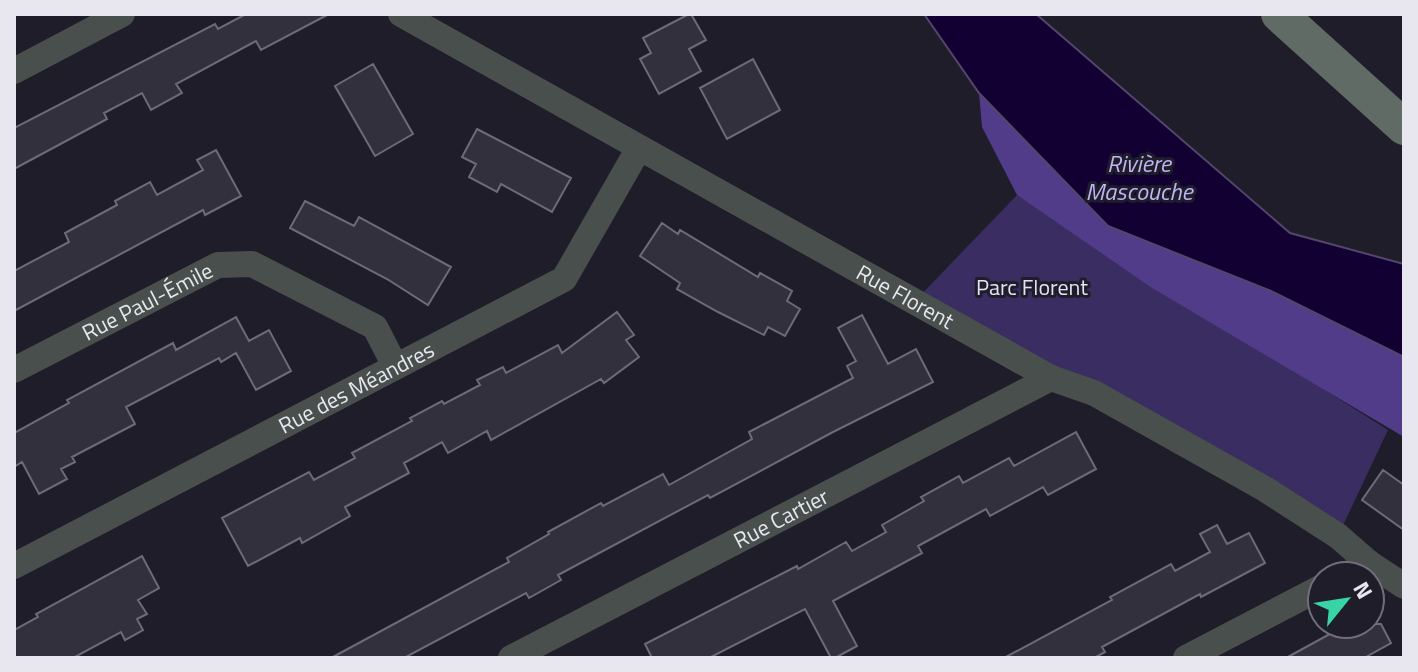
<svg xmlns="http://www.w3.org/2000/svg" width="1418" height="672" font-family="'Titillium Web',sans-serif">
<rect width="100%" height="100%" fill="#1f1d29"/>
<path fill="#3a2d61" d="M1017 195 1388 430 1338 536 914 302Z"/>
<path fill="#503c88" d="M979 93 1108 226 1271 291 1404 357V437L1152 288 1017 195 982 127Z"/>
<path fill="#130033" stroke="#53456c" stroke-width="2" d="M924 14H1036L1290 233 1404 264V357L1271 291 1108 226 979 93Z"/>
<path fill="#32303d" stroke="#6d6b7a" stroke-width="2" d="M246 14H329L261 50 256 41 176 84 182 93 151 110 142 93 104 113 107 119 14 169V128L215 24 218 29Z
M689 14H691L706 40 689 49 701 71 659 94 640 59 651 53 643 38Z
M753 59 780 110 727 139 700 88Z
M373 64 413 134 375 156 335 86Z
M477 129 571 178 552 212 501 184 497 192 469 177 476 164 462 157Z
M216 150 241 196 205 215 203 210 14 311V271L69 242 65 233 117 205 115 201 150 182 157 195 203 170 197 160Z
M305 201 354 226 359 217 451 267 428 305 387 279 290 228Z
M662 223 678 234 680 230 758 277 760 273 792 291 787 301 800 309 785 336 768 327 764 335 718 312 677 289 680 283 640 256Z
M617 312 634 335 626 340 639 357 604 383 601 379 491 440 487 431 448 453 442 442 404 463 409 473 345 507 350 516 302 543 300 538 248 566 222 518 309 472 314 480 355 458 352 453 412 421 410 418 442 401 444 404 480 385 477 380 503 367 506 373 558 345 562 353Z
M862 315 888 364 916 349 933 382 833 432 710 498 708 495 558 575 561 580 529 598 526 593 404 658H331L509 562 507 558 549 534 548 532 601 503 603 506 663 474 669 485 752 439 749 432 853 378 847 366 856 361 838 328Z
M236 317 249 341 269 330 291 371 256 390 236 353 221 362 219 358 126 407 135 424 72 457 75 462 61 469 67 479 39 494 22 462 14 467V433L69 403 67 400 173 343 176 350Z
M1076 432 1096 469 1048 495 1043 487 990 516 986 509 918 546 922 553 833 601 857 646 835 658H831L805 609 709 658H652L645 644 797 566 798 569 846 542 852 551 886 532 882 525 924 501 921 497 959 476 963 483 1009 458 1014 466Z
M1383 470 1404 485V530L1362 500Z
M1217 525 1227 544 1249 533 1265 563 1201 597 1200 594 1102 647 1105 652 1094 658H1004L1112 600 1110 597 1171 564 1175 571 1210 552 1200 534Z
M142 556 159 588 138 600 147 614 137 619 143 630 125 640 121 632 73 658H14V630L38 617 36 614Z
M1348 624H1381L1391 643 1364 658H1286Z"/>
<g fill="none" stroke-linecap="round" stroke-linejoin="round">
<g stroke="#484f4c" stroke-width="26">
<path id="s1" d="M401 14 1051 378 1094 393 1265 489 1338 536 1369 563 1404 586"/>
<path d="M14 71 122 14"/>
<path id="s2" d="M14 370 218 265 252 264 375 327 395 366"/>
<path id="s3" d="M14 566 564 279 639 148"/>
<path d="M1344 576 1369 563"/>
<path id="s4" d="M511 658 1051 378"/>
<path d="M1186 658 1322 587"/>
</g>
<path stroke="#606b66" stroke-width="36" d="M1279 14 1404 127"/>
</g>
<g text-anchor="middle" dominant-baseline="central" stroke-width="6" stroke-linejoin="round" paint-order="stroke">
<g font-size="22" fill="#e4e0f7" stroke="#1f1d29">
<text x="1032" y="287">Parc Florent</text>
</g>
<g font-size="22" fill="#e8e7f0" stroke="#1f1d29">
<text stroke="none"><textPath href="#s1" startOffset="578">Rue Florent</textPath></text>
<text stroke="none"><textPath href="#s2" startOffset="150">Rue Paul-Émile</textPath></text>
<text stroke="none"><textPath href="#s3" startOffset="386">Rue des Méandres</textPath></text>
<text stroke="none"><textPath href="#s4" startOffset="304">Rue Cartier</textPath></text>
</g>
<g font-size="24" font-style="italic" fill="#bfb4f4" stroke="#1f1d29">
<text x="1139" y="163">Rivière<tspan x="1139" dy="28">Mascouche</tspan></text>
</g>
</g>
<rect width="1418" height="672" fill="none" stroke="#e8e7f0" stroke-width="32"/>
<g transform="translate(1346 600) rotate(60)"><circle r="38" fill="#1f1d29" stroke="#6f6e79" stroke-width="2"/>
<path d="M0-6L14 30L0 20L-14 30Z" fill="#39d4a5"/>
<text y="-12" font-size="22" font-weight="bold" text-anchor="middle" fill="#e8e7f0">N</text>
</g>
</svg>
